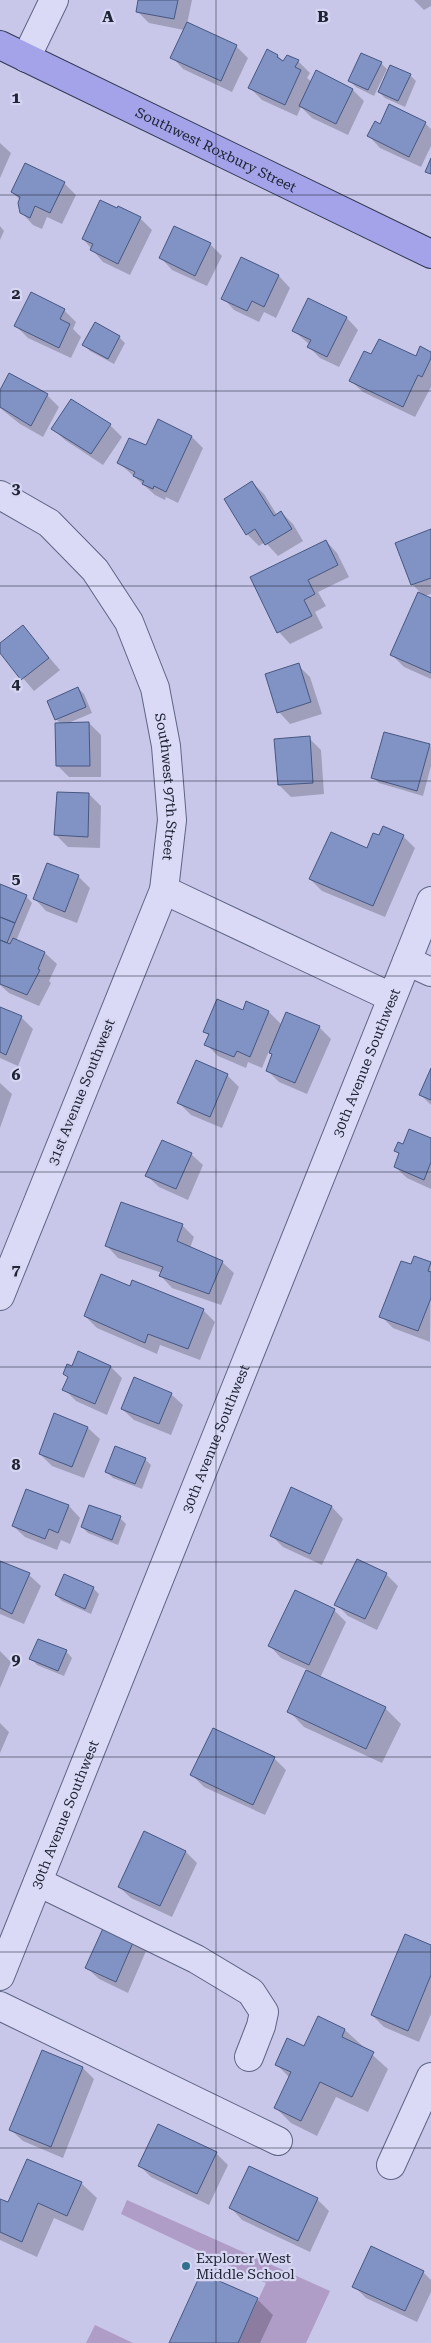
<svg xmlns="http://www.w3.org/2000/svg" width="431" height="2343" font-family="'Roboto Serif',serif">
<rect width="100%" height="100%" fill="#c8c7ea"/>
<path fill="#af9cc7" d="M127 2200 330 2291 306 2343H238L266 2283 121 2214Z
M95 2325 133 2343H86Z"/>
<path fill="#0003" fill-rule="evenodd" d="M139 0H192L187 24 236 46 248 58 232 92 183 69 172 57 184 30 149 23 137 11Z
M414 0H431V6L424 10Z
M268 51 278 56 284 62 298 61 310 73 307 78 312 82 316 72 353 90 364 101 348 135 312 118 301 107 297 116 262 100 250 88Z
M381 63 387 69 374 96 356 87 350 81Z
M410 75 416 81 405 107 385 98 379 92Z
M425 123 431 129V146L421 167 380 148 369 136Z
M0 143 11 153 0 178Z
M64 183 76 195 62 224 47 217 42 229 33 225 21 212 20 200 12 192Z
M140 218 152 230 130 275 103 262 83 239Z
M0 226 4 231 0 240Z
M210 244 222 256 207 286 172 270 161 258Z
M242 259 279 276 290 288 276 318 264 312 259 322 234 310 223 298Z
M309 300 347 318 358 330 339 367 320 358 309 347 310 345 294 331Z
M64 310 76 322 73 329 81 337 71 358 28 338 16 326Z
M119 337 125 343 114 364 90 351 84 345Z
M431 353V387L415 417 363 392 351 381 372 356 416 358Z
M0 392 47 395 59 407 43 437 20 424 0 408Z
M110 425 122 437 103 465 65 440 53 429Z
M192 437 203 448 178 503 166 497 165 500 155 495 119 463 146 447ZM131 468 140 476 131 471Z
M252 482 264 494 277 515 281 512 293 524 303 541 278 556 265 542 259 546 247 534 225 499Z
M431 530V594L424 596 431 599V679L404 667 392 655 424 596 412 584Z
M326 541 337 553 349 577 318 592 326 606 315 612 323 628 290 644 279 632Z
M23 627 60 670 34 691 0 651V645Z
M298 665 310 677 322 714 290 724 279 712Z
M78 688 84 694 92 713 66 724 89 723 101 735V777H69L57 765 61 724 56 719Z
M309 738 321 750 324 794 291 797 279 785Z
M429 745 431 747V766L423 796 379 783 373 777Z
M89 794 101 806 100 848 68 847 56 835Z
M403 836 415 848 385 917 322 891 310 879 368 850Z
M48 865 78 876 90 888 77 923 46 911 35 899Z
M0 885 26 896 32 903 16 941 45 953 57 964 49 981 51 983 39 1006 9 993 0 985Z
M247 1003 269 1012 282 1025 319 1027 331 1039 307 1094 279 1082 267 1070 273 1056 269 1051 262 1068 248 1062 246 1068 218 1056 206 1044 209 1036 205 1032 243 1011Z
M0 1009 21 1017 33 1029 18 1066 0 1058Z
M431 1072V1105L421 1095Z
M227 1075 239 1087 222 1128 191 1115 179 1103Z
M0 1083 12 1094 0 1128Z
M431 1139V1189L407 1178 395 1167 400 1155 396 1150 404 1145Z
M191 1154 203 1165 188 1200 159 1187 147 1176Z
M182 1225 194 1237 190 1248 222 1262 234 1273 221 1305 172 1288 161 1276 162 1273 118 1258 107 1246Z
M415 1258 431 1263 430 1342 393 1328 381 1316Z
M130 1288 203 1310 215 1322 200 1360 160 1345 157 1354 97 1328 85 1316Z
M73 1367H111L122 1378 107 1415 76 1401 64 1389 69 1378 64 1374Z
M171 1394 183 1405 171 1435 134 1420 122 1409Z
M55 1414 88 1428 100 1439 84 1478 52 1466 40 1454Z
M145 1459 151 1465 142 1489 113 1478 107 1472Z
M27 1490 69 1506 80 1518 70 1544 61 1540 57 1550 25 1537 13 1526Z
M332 1507 343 1519 322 1565 283 1547 271 1535Z
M120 1518 126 1524 118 1545 88 1533 82 1527Z
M0 1562 29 1575 41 1586 24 1624 0 1614Z
M386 1574 398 1586 377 1630 348 1616 336 1604Z
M93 1588 99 1594 91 1614 62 1601 56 1595Z
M334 1610 346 1622 320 1678 385 1708 401 1724 382 1763 304 1727 289 1711 308 1670 281 1658 270 1646Z
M0 1651 11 1662 0 1688Z
M66 1651 72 1658 64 1676 37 1665 31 1658Z
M0 1723 9 1732 0 1753Z
M274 1758 286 1770 265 1815 204 1787 192 1775Z
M186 1852 197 1863 172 1917 131 1898 119 1887Z
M135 1939 146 1951 128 1993 99 1979 87 1968Z
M431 1946V2014L419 2042 384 2027 372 2015Z
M319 2018 345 2030 388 2069 368 2112 336 2097 317 2136 291 2123 276 2108 290 2078 276 2064 304 2048Z
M83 2068 94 2079 63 2158 23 2141 11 2130Z
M216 2153 228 2165 209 2205 151 2177 139 2165Z
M81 2183 97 2198 83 2231 54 2218 37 2257 0 2240V2200L9 2204Z
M317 2199 329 2211 310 2252 242 2220 231 2208Z
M423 2272 431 2280V2292L417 2322 366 2298 354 2286Z
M202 2274 258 2300 273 2315 260 2343H171Z"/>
<path fill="#8193c5" stroke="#465781" d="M138 0H178L174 19 136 12Z
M187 22 237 45 221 81 170 58Z
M267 49 278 55 277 57 283 61 287 55 299 60 295 67 301 70 285 105 248 88Z
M361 53 382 62 368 90 348 81Z
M390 65 411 74 398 101 378 92Z
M316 70 353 89 336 124 299 106Z
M389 104 426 122 409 157 367 136 375 121 380 124Z
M431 158V174L425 172Z
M25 163 65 182 50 213 35 206 30 218 20 213 18 203 20 197 11 192Z
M100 200 117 208 118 206 141 217 118 264 90 250 93 244 82 239Z
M174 226 211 243 195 276 159 258Z
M241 257 279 275 264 307 252 301 247 311 221 299Z
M31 292 65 309 60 319 70 324 59 348 14 326Z
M308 298 347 317 327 357 307 347 311 340 292 331Z
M95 322 120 336 108 359 82 345Z
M379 339 416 356 420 346 431 352V358L422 377 418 375 403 407 349 381 364 351 371 354Z
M9 373 48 394 31 426 0 407V390Z
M71 399 111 424 91 454 51 429Z
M158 419 192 436 166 492 154 486 153 489 142 484 144 481 133 476 135 472 117 463 129 438 146 445Z
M252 481 274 516 281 511 292 529 265 545 255 529 246 535 224 499Z
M431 529V578L411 585 395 543Z
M326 540 338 565 308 580 315 594 304 600 312 616 277 633 250 577Z
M418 592 431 598V673L390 655Z
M23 625 49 658 21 680 0 653V643Z
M299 663 311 702 277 713 265 674Z
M78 687 86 707 55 720 47 701Z
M89 722 90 766H56L55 723Z
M384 732 430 744 417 791 371 778Z
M310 736 313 783 278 785 274 739Z
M57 792 89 793 88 837 54 835Z
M383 826 404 835 373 906 309 879 331 832 367 848 373 833 379 835Z
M47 863 79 875 65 912 33 899Z
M0 884 27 895 15 923 0 917Z
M0 917 15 923 7 943 0 940Z
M13 938 45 952 38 969 40 970 27 995 0 984V940L10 944Z
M217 999 243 1010 246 1001 269 1011 250 1057 237 1051 234 1057 204 1045 209 1034 203 1032Z
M0 1007 22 1016 6 1055 0 1052Z
M286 1012 320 1026 295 1083 266 1071 272 1054 269 1053Z
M196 1060 228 1074 210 1117 177 1103Z
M431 1068V1100L419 1095Z
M409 1129 431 1138V1162L424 1180 394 1167 399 1153 394 1151 398 1142 403 1144Z
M162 1140 192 1153 176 1189 145 1176Z
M121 1202 183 1224 177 1241 223 1261 209 1294 159 1276 163 1267 105 1246Z
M414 1256 431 1262 428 1271 431 1272V1298L418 1331 379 1317 401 1261 411 1264Z
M101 1274 130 1286 132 1280 204 1309 188 1349 148 1334 145 1343 84 1316Z
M78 1351 111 1366 95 1404 62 1390 68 1377 63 1374 67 1364 72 1366Z
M134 1377 172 1393 159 1424 121 1409Z
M54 1413 88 1427 72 1467 39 1454Z
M115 1446 146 1458 135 1484 105 1472Z
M291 1487 332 1506 310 1554 270 1536Z
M26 1489 69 1505 58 1533 49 1529 45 1539 12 1526Z
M89 1505 121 1516 112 1540 81 1527Z
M357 1559 387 1573 365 1619 334 1605Z
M0 1561 30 1573 12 1614 0 1608Z
M64 1574 94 1587 85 1609 55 1595Z
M295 1590 335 1609 309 1665 268 1646Z
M38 1639 67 1650 58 1671 29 1659Z
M306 1670 386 1707 366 1749 287 1712Z
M213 1728 275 1757 253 1805 190 1775Z
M144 1831 186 1851 160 1906 118 1887Z
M105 1924 135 1938 116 1982 85 1968Z
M405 1934 431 1945V1975L408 2031 371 2015Z
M318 2016 345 2029 342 2037 374 2052 352 2097 320 2082 301 2121 274 2108 291 2072 275 2065 287 2038 304 2046Z
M42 2050 83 2067 51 2147 9 2130Z
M158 2124 217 2152 197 2194 138 2166Z
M27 2159 82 2182 67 2216 38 2203 22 2242 0 2232V2199L8 2202Z
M249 2166 318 2198 298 2241 229 2208Z
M371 2246 424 2271 405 2311 352 2287Z
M201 2273 258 2298 238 2343H169Z"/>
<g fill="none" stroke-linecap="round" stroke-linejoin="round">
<defs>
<g id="minor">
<path d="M26 58 54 0"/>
<path id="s1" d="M0 495 49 523 95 570 129 622 155 688 166 746 172 820 164 890 0 1296"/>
<path d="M164 890 391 997"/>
<path d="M407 961 431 972"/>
<path d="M38 1882 196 1959 251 1992 264 2012 261 2026 249 2057"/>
<path id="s2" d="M0 1976 431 901"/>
<path d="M0 2006 278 2141"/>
<path d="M391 2165 431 2077"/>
</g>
<g id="major">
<path id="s3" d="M0 45 431 254"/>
</g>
</defs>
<use href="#minor" stroke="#5e6484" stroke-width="30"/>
<use href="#major" stroke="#323953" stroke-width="30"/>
<use href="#minor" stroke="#dadaf6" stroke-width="28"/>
<use href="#major" stroke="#a4a3e9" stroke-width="28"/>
</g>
<path fill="none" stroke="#202536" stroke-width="1" stroke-opacity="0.55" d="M216 0V2343M0 195H431M0 391H431M0 586H431M0 781H431M0 976H431M0 1172H431M0 1367H431M0 1562H431M0 1757H431M0 1952H431M0 2148H431"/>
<circle fill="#34718e" stroke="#d7d6f2" stroke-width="2" cx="186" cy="2266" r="5"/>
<g text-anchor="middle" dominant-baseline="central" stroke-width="4.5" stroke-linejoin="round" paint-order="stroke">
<g font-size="14" fill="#202536" stroke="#d7d6f2">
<text stroke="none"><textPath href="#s3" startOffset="240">Southwest Roxbury Street</textPath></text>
<text stroke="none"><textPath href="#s1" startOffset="355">Southwest 97th Street</textPath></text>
<text stroke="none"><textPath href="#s2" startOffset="984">30th Avenue Southwest</textPath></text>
<text transform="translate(81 1092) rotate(-68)">31st Avenue Southwest</text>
<text stroke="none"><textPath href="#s2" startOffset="579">30th Avenue Southwest</textPath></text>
<text stroke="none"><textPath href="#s2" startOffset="174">30th Avenue Southwest</textPath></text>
</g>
<g font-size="14" fill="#202536" stroke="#d7d6f2" text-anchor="start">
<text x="196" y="2258">Explorer West<tspan x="196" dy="16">Middle School</tspan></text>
</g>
</g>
<g font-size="16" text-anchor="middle" font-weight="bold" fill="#202536" stroke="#d7d6f2" stroke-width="4.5" stroke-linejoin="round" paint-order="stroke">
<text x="108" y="22">A</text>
<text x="323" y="22">B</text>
<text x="16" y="103">1</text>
<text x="16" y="299">2</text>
<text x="16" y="494">3</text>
<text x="16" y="689">4</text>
<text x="16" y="884">5</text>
<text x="16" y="1080">6</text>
<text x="16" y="1275">7</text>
<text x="16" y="1470">8</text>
<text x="16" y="1665">9</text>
</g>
</svg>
